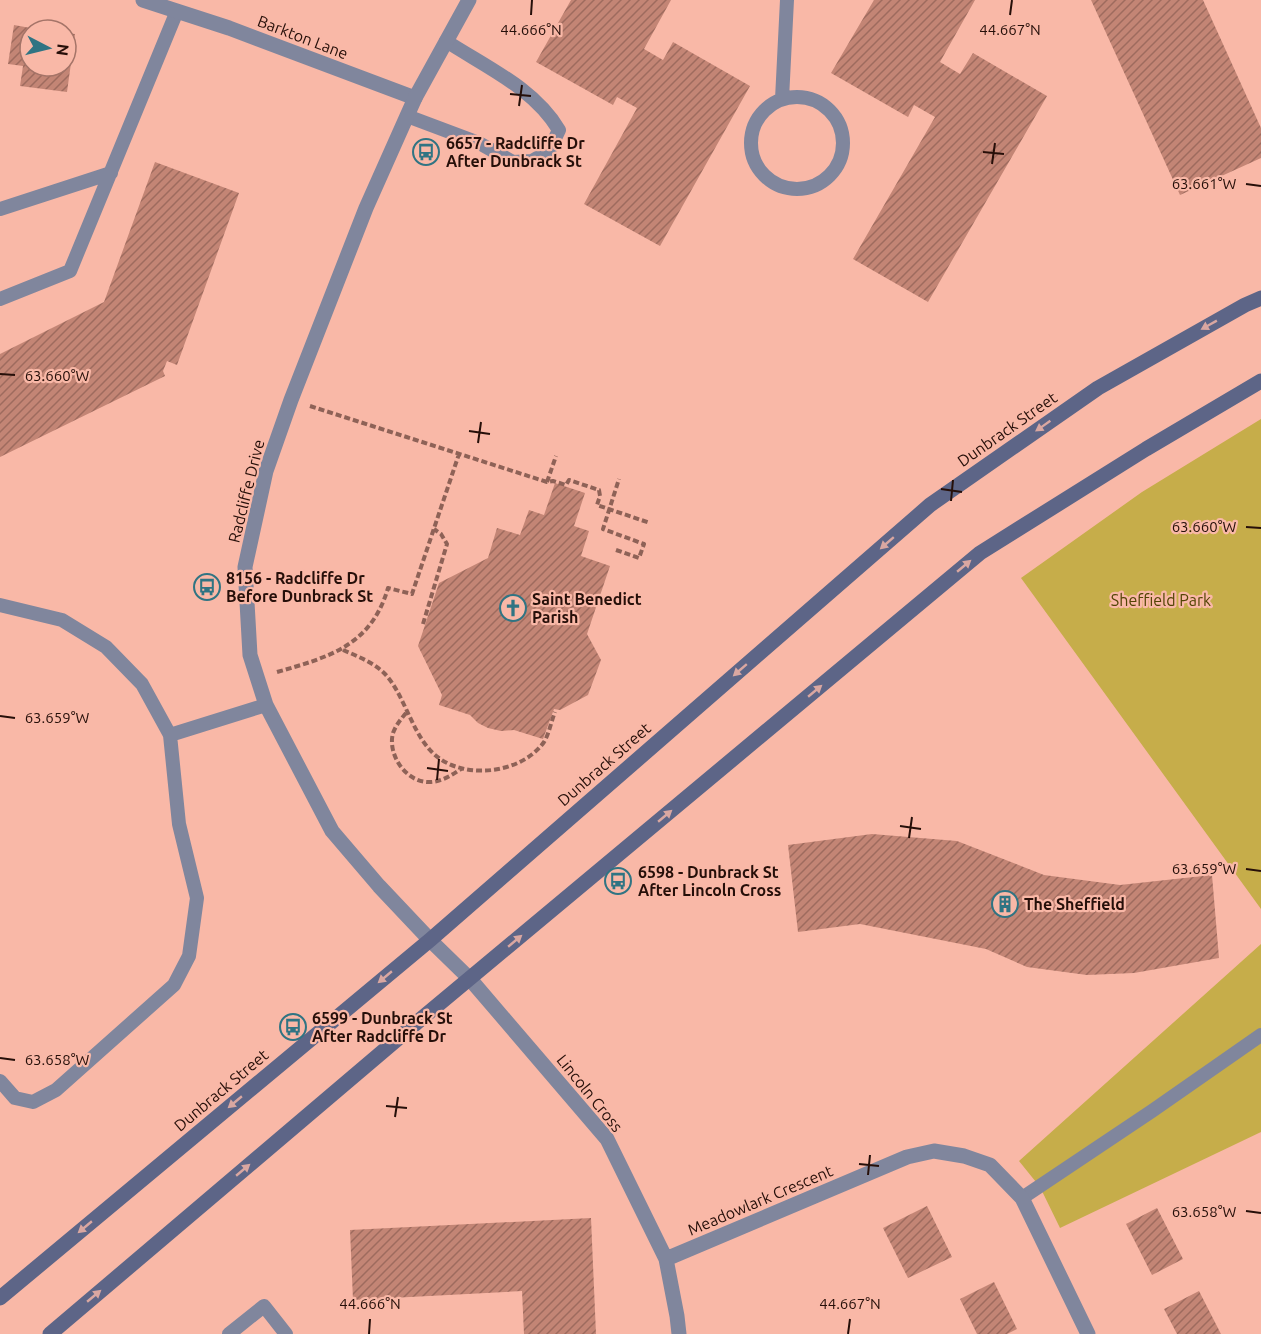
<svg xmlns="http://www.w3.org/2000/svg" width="1261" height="1334" font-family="Ubuntu,sans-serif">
<defs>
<pattern id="building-hatch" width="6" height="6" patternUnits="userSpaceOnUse" patternTransform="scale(1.5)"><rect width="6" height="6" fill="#c38575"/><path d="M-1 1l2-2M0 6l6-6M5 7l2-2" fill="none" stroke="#9e6b5e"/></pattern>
</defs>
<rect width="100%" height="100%" fill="#f9b8a7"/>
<path fill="#c6ad4a" d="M1261 419V909L1021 578 1142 492Z
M1261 944V1132L1060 1228 1040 1187 1019 1161Z"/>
<path fill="url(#building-hatch)" d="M571 0H671L644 49 663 60 673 42 750 86 660 246 584 204 637 108 617 97 613 105 536 62Z
M874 0H975L940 62 960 74 973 53 1047 96 928 302 853 259 935 117 914 105 908 117 831 73Z
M1091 0H1203L1261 128V158L1180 195Z
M14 25 36 29 30 30V66H66V33L75 34 67 92 20 86 23 66 8 64Z
M155 162 239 193 177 365 167 361 163 371 165 376 0 457V354L104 302Z
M555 483 585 493 574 526 589 531 581 556 610 566 587 634 601 660 588 695 560 710 554 709 543 739 514 730 501 731 488 728 478 723 470 715 439 705 442 695 418 646 439 583 488 558 497 528 520 535 529 510 544 515Z
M872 834 957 841 1044 875 1120 885 1212 875 1219 958 1134 973 1087 975 1027 967 986 949 860 924 798 932 788 845Z
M927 1206 952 1257 908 1278 883 1228Z
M1157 1208 1183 1259 1152 1275 1126 1224Z
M591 1218 596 1334H524L522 1291 353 1300 350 1230Z
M994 1282 1017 1329 1007 1334H977L960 1299Z
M1199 1291 1221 1334H1177L1164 1309Z"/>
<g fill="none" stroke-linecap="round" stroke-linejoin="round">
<path stroke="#8e6257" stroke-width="4" stroke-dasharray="6 3" stroke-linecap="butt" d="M310 406 547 482 553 481 566 485 569 480 599 490 600 496 597 505 650 523
M547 482 556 456
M616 550 639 558 644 544 603 529 619 479
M423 624 447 544 441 534 434 529
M343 650C357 656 372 662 383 672 403 691 410 728 430 750 457 781 520 776 544 742 549 734 551 722 555 712
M277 672C329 657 371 646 388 588L412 594 459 454
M406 713C401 719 396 725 393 733 387 755 407 784 431 782 443 781 452 775 461 769"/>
<path stroke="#80869d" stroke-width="14" d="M751 143a46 46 0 1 1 92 0a46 46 0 1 1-92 0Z
M782 99 787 0
M407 116 479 143 513 162 532 161 549 151 559 130C534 88 486 67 446 41
M0 209 111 173
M0 299 70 271 177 11
M0 605 62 620 106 647 142 684 170 735 179 824 197 898 189 956 174 985 56 1090 33 1102 15 1098 0 1081
M170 735 266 705
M1022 1198 1152 1111 1261 1035
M229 1334 264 1306 286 1334"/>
<path stroke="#80869d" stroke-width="15" d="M143 0 229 28 415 98
M470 979 607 1139 666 1259 677 1316 679 1334
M666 1259 907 1157 934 1151 964 1156 990 1165 1022 1198 1088 1334"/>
<path stroke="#80869d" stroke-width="15" d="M469 0 415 98 366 208 291 400 266 471 245 567 250 655 266 705 332 831 379 886 430 940 470 979"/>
<path stroke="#5d6587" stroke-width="15" d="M0 1298 430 940 930 505 1098 388 1245 305 1261 298
M50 1334 421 1019 980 553 1146 449 1261 381"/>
</g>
<defs><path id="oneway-solid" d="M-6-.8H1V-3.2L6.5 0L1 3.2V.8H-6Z" transform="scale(1.5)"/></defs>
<g fill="#daa7a1">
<use href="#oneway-solid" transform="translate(1209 325) rotate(151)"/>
<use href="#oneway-solid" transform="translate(1043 426) rotate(145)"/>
<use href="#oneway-solid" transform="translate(887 543) rotate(139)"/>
<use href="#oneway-solid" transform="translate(964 566) rotate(-40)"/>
<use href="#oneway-solid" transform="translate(740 670) rotate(139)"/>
<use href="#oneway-solid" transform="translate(815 691) rotate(-40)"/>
<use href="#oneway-solid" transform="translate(665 816) rotate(-40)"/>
<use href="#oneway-solid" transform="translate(515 941) rotate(-40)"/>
<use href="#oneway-solid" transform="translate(385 977) rotate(140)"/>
<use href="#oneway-solid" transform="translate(235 1102) rotate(140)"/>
<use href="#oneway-solid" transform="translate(243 1170) rotate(-40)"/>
<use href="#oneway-solid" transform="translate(85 1227) rotate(140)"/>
<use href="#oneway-solid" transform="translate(94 1296) rotate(-40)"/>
</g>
<path fill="none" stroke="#260f09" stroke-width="2" d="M531 15 532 0M1010 15 1012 0M510 94 531 96M519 106 522 85M983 152 1004 154M992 164 995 143M1246 184 1261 186M0 374 15 375M469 431 490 434M478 443 481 422M941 489 962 492M951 501 953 480M1246 527 1261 528M0 716 15 718M427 768 448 771M437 780 439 759M900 826 921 829M909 838 912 817M1246 869 1261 871M0 1058 15 1060M386 1106 407 1108M395 1117 398 1097M859 1164 879 1166M868 1175 870 1155M1246 1211 1261 1213M369 1334 370 1319M848 1334 850 1319"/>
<defs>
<symbol id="bus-ring" viewBox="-11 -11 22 22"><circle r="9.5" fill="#f9b8a7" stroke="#307483" stroke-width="1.5"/><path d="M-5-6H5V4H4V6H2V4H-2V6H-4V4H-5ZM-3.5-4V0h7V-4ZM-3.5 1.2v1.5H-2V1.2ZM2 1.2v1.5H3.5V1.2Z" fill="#307483"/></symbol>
<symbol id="church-ring" viewBox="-11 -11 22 22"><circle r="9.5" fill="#f9b8a7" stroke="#307483" stroke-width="1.5"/><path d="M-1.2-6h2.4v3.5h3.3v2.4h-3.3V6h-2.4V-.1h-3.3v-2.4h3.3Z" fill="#307483"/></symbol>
<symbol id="building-ring" viewBox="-11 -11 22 22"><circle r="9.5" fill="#f9b8a7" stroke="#307483" stroke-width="1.5"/><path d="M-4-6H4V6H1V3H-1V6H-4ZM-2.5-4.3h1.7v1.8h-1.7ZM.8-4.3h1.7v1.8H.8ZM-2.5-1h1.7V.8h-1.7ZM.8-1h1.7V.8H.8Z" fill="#307483"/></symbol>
</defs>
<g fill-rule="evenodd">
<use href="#bus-ring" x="411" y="137" width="30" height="30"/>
<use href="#bus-ring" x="192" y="572" width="30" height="30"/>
<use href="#church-ring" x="498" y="593" width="30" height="30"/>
<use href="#bus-ring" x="603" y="866" width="30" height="30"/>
<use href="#building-ring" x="990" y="889" width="30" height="30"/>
<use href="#bus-ring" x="278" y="1012" width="30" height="30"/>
</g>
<g text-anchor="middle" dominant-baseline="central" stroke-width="4.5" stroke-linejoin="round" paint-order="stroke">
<g font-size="16" fill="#260f09" stroke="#f9b8a7">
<text transform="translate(303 37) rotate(21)">Barkton Lane</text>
<text transform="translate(1007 429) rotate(-35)">Dunbrack Street</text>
<text transform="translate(246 491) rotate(-76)">Radcliffe Drive</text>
<text transform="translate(604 764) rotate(-41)">Dunbrack Street</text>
<text transform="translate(221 1090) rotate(-40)">Dunbrack Street</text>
<text transform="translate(590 1093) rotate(51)">Lincoln Cross</text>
<text transform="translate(760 1200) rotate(-23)">Meadowlark Crescent</text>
</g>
<g font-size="16" font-weight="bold" fill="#260f09" stroke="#f9b8a7" text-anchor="start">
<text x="446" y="143">6657 - Radcliffe Dr<tspan x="446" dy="18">After Dunbrack St</tspan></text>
<text x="226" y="578">8156 - Radcliffe Dr<tspan x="226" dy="18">Before Dunbrack St</tspan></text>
<text x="532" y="599">Saint Benedict<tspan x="532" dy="18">Parish</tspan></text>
<text x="638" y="872">6598 - Dunbrack St<tspan x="638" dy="18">After Lincoln Cross</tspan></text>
<text x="1024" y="904">The Sheffield</text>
<text x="312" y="1018">6599 - Dunbrack St<tspan x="312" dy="18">After Radcliffe Dr</tspan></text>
</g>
<g font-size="16" fill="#524404" stroke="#f9b8a7">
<text x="1161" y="600">Sheffield Park</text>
</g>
</g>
<g font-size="15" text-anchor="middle" fill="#260f09" stroke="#f9b8a7" stroke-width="4.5" stroke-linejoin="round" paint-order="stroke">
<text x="531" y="35">44.666°N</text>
<text x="1010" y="35">44.667°N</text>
<text x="1204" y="189">63.661°W</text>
<text x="57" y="381">63.660°W</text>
<text x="1204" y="532">63.660°W</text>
<text x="57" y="723">63.659°W</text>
<text x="1204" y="874">63.659°W</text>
<text x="57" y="1065">63.658°W</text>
<text x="1204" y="1217">63.658°W</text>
<text x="370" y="1309">44.666°N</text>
<text x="850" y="1309">44.667°N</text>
</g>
<g transform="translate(48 48) rotate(97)"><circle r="28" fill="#f9b8a7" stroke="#a57468" stroke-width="1.5"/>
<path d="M0-4.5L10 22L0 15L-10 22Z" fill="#307483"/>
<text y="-9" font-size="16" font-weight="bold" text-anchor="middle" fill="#260f09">N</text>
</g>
</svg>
